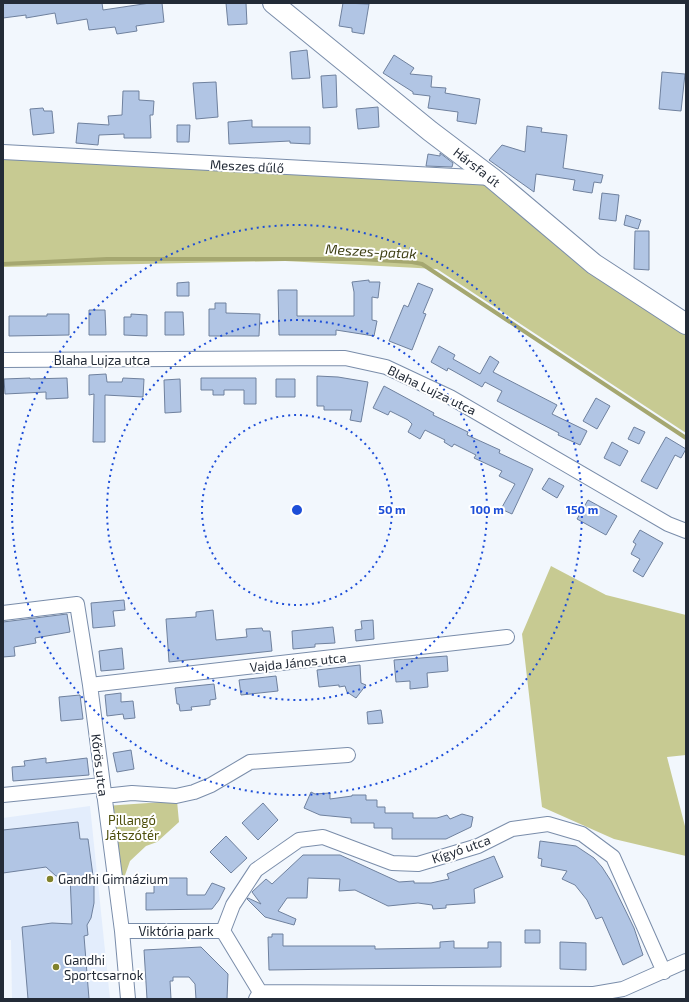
<svg xmlns="http://www.w3.org/2000/svg" width="689" height="1002" font-family="'Exo 2',sans-serif">
<rect width="100%" height="100%" fill="#f2f7fd"/>
<path fill="#e3edfc" d="M90 806 110 999H12L11 940H3V818Z"/>
<path fill="#c7ca92" d="M3 148 492 184 686 326V433L437 269 285 261 3 267Z
M551 566 606 595 686 615V755L667 757 686 830V856L614 839 542 807 522 634Z
M177 801 179 822 157 842 146 846 130 861 124 878 115 879 105 806Z"/>
<g fill="none" stroke-linecap="round" stroke-linejoin="round">
<path stroke="#a5a770" stroke-width="4" d="M3 264 107 259H360L412 262 422 264 686 438"/>
</g>
<path fill="#b1c5e4" stroke="#6f819e" d="M3 3H102L103 10 150 3H162L164 22 136 26 137 31 117 34 115 27 89 30 87 19 57 24 55 13 26 18V15L3 18Z
M226 3H246L247 24 228 25Z
M343 3 369 4 364 34 352 32V28L339 26Z
M307 50 310 78 292 79 290 52Z
M394 55 414 68 410 74 432 76 431 87 446 88 445 93 480 99 476 124 457 121 458 112 428 108 430 96 413 94V92L383 73Z
M662 72 685 74 681 111 659 109Z
M336 75 337 107 323 108 321 76Z
M216 82 218 117 196 119 193 83Z
M123 91H139V100L154 101 153 115H150L151 138H124V134L99 135 98 145 76 143 78 123 109 125 108 116 122 115Z
M378 107 379 127 358 129 356 109Z
M43 108 44 111H52L54 133 33 135 30 109Z
M252 120V127H310V144L290 143V141L229 144 228 122Z
M177 125H190L189 142H177Z
M527 126 542 128 541 132 567 135 563 168 603 175 601 183 594 182 592 193 573 190 575 180 536 174 534 192 489 160 502 145 525 152Z
M440 153 453 163 452 167 426 166 428 154 440 156Z
M602 193 619 195 616 221 599 219Z
M626 215 641 220 638 229 624 225Z
M635 231H649V270L634 269Z
M369 280V282H380L378 298 372 297V320L377 321 374 336 336 330V335H279L278 290H297V316H354V292L352 282Z
M189 282V296H177V283Z
M418 283 433 289 423 313 426 314 412 350 389 341 404 305 408 307Z
M215 303H226V313L260 314 259 336H209V309H215Z
M89 310H105L106 335H89Z
M165 312H183L184 335H165Z
M47 314H69V335L9 336V316H47Z
M131 314 147 315V336L124 335V317H131Z
M439 346 455 355 453 359 480 374 490 356 499 362 493 372 557 405 552 414 587 431 580 445 558 435 559 433 497 401 502 391 485 382 482 387 448 368 447 371 431 362Z
M106 374 107 382H122L123 378 144 379 143 397 105 395V442H93L94 394 89 395V375Z
M317 376 338 377 368 382 361 422 350 420 352 410H324V406H317Z
M30 378V379L67 378 68 398 46 399V392L5 394 4 379Z
M201 378H256V404H244V390H224V395H213V390H201Z
M180 379 181 412 165 413 164 380Z
M276 379H295V397H276Z
M384 386 434 413 433 415 468 432 467 435 500 450 499 453 533 469 512 514 501 509 515 484 499 476 502 471 474 458 476 455 454 444 452 447 444 442 445 440 425 430 420 439 408 432 412 424 408 420 390 411 388 415 373 408Z
M596 398 610 406 597 429 583 421Z
M634 427 645 432 639 444 628 439Z
M666 437 686 449 681 458 675 455 657 489 641 481Z
M612 442 628 451 620 466 604 458Z
M549 478 564 486 557 498 542 489Z
M588 500 617 516 606 535 577 519Z
M640 530 663 543 643 577 633 571 640 559 631 554 636 544 633 542Z
M124 600 125 610 113 611 115 626 93 628 91 603Z
M213 610 216 640 247 637 246 629 262 628 263 631H270L272 651 169 662 166 619 196 617V612Z
M67 614 70 632 35 638 36 643 14 647 15 656 3 657V622Z
M373 620 374 639 356 641 355 630 362 629 361 621Z
M333 627 335 643 315 644V647L293 649 292 631Z
M122 648 124 669 101 671 99 651Z
M447 656 448 671 427 673 428 687 410 689V681L396 682 394 660Z
M360 665 361 683 366 685 356 698 347 692 345 686 339 687V685L319 687 317 670Z
M276 676 278 691 241 695 239 680Z
M214 684 216 699 210 700V705L191 707 192 710 180 711 179 704H177L175 688Z
M121 693V702L133 701 135 718 124 719 123 714 107 716 105 695Z
M80 695 83 719 61 721 59 697Z
M381 710 383 723 368 724 367 712Z
M131 750 134 769 117 772 113 753Z
M46 758V763L87 758 89 775 13 781 12 767 25 766 24 761Z
M311 792 315 794 330 793V799L352 796V795H366V800H377V807H385V813H413V818H437L447 815 450 819 462 814 473 817 471 827 446 839H392V828H374V823H351V818L320 815 304 808Z
M263 803 278 820 258 840 242 823Z
M78 822 80 839H88L94 883V903L91 918 87 925 88 935 84 936 89 999H28L22 927 52 923 72 924 70 875 56 876 46 867 3 873V830Z
M226 836 247 858 231 873 210 852Z
M540 841 576 846 594 858 602 867 611 881 634 928 643 955 623 965 602 917 596 919 587 900 575 885 562 879 567 871 541 866 542 859 538 858Z
M303 855H340L399 882 414 881V883H431L449 879 447 874 494 856 503 877 474 889 475 903 446 905V908L433 909 432 905 418 903 388 906 355 890 339 891 340 879 308 878 307 898H287L278 911 296 919 294 925 265 917 247 899 248 898 261 904 252 892 266 879 272 884Z
M154 878H187V895H205L212 883 225 888 219 900 212 909 146 910V893H154Z
M525 930H540V943H525Z
M272 934H283V946H375V949L440 948V942L454 941V948H488V942H501V967L269 970 268 937H272Z
M560 942 586 943V970L560 969Z
M201 947 228 974 227 999H196L195 984 189 977H173V981H170L171 999H147L144 950Z"/>
<g fill="none" stroke-linecap="round" stroke-linejoin="round">
<defs>
<path id="street" d="M3 152 492 178
M3 360 345 358 386 367 450 397 668 524 686 531
M3 613 77 604 90 685 122 931 128 999
M90 685 507 637
M3 795 102 785
M104 796 132 793 176 796 194 792 211 785 250 762 348 755
M122 931H223L260 992 256 999
M223 931 233 905 256 870 299 840 323 837 392 863 418 864 478 846 512 829 548 824 582 834 613 857 664 972
M260 992 594 994 623 989 686 961"/>
<path id="secondary" d="M273 3 430 131 492 178 594 264 686 324"/>
</defs>
<use href="#street" stroke="#7a8daa" stroke-width="16"/>
<use href="#secondary" stroke="#7a8daa" stroke-width="22"/>
<use href="#street" stroke="#fff" stroke-width="14"/>
<use href="#secondary" stroke="#fff" stroke-width="20"/>
</g>
<g fill="none" stroke="#1d4ed8" stroke-width="2" stroke-dasharray="2 4">
<circle cx="297" cy="510" r="95"/>
<circle cx="297" cy="510" r="190"/>
<circle cx="297" cy="510" r="285"/>
</g>
<g fill="#80822c" stroke="#fff" stroke-width="1.5">
<circle cx="50" cy="879" r="4"/>
<circle cx="56" cy="967" r="4"/>
</g>
<g text-anchor="middle" dominant-baseline="central" stroke-width="4" stroke-linejoin="round" paint-order="stroke">
<g font-size="13" fill="#232b37" stroke="#fff">
<text transform="translate(247 166) rotate(3)">Meszes dűlő</text>
<text transform="translate(477 167) rotate(38)">Hársfa út</text>
<text x="102" y="360">Blaha Lujza utca</text>
<text transform="translate(432 390) rotate(26)">Blaha Lujza utca</text>
<text transform="translate(298 662) rotate(-6)">Vajda János utca</text>
<text transform="translate(100 765) rotate(83)">Kőrös utca</text>
<text transform="translate(461 849) rotate(-19)">Kígyó utca</text>
<text x="176" y="931">Viktória park</text>
</g>
<g font-size="13" fill="#4d4e0a" stroke="#fff">
<text x="132" y="820">Pillangó<tspan x="132" dy="15">Játszótér</tspan></text>
</g>
<g font-size="13" fill="#232b37" stroke="#fff" text-anchor="start">
<text x="58" y="879">Gandhi Gimnázium</text>
<text x="64" y="960">Gandhi<tspan x="64" dy="15">Sportcsarnok</tspan></text>
</g>
<g font-size="14" font-style="italic" fill="#3f4015" stroke="#fff">
<text transform="translate(371 251) rotate(3)">Meszes-patak</text>
</g>
</g>
<circle cx="297" cy="510" r="6" fill="#1d4ed8" stroke="#fff" stroke-width="2"/>
<g font-size="12" text-anchor="middle" font-weight="bold" fill="#1d4ed8" stroke="#fff" stroke-width="4" stroke-linejoin="round" paint-order="stroke">
<text x="392" y="514">50 m</text>
<text x="487" y="514">100 m</text>
<text x="582" y="514">150 m</text>
</g>
<rect width="689" height="1002" fill="none" stroke="#232b37" stroke-width="8"/>
</svg>
